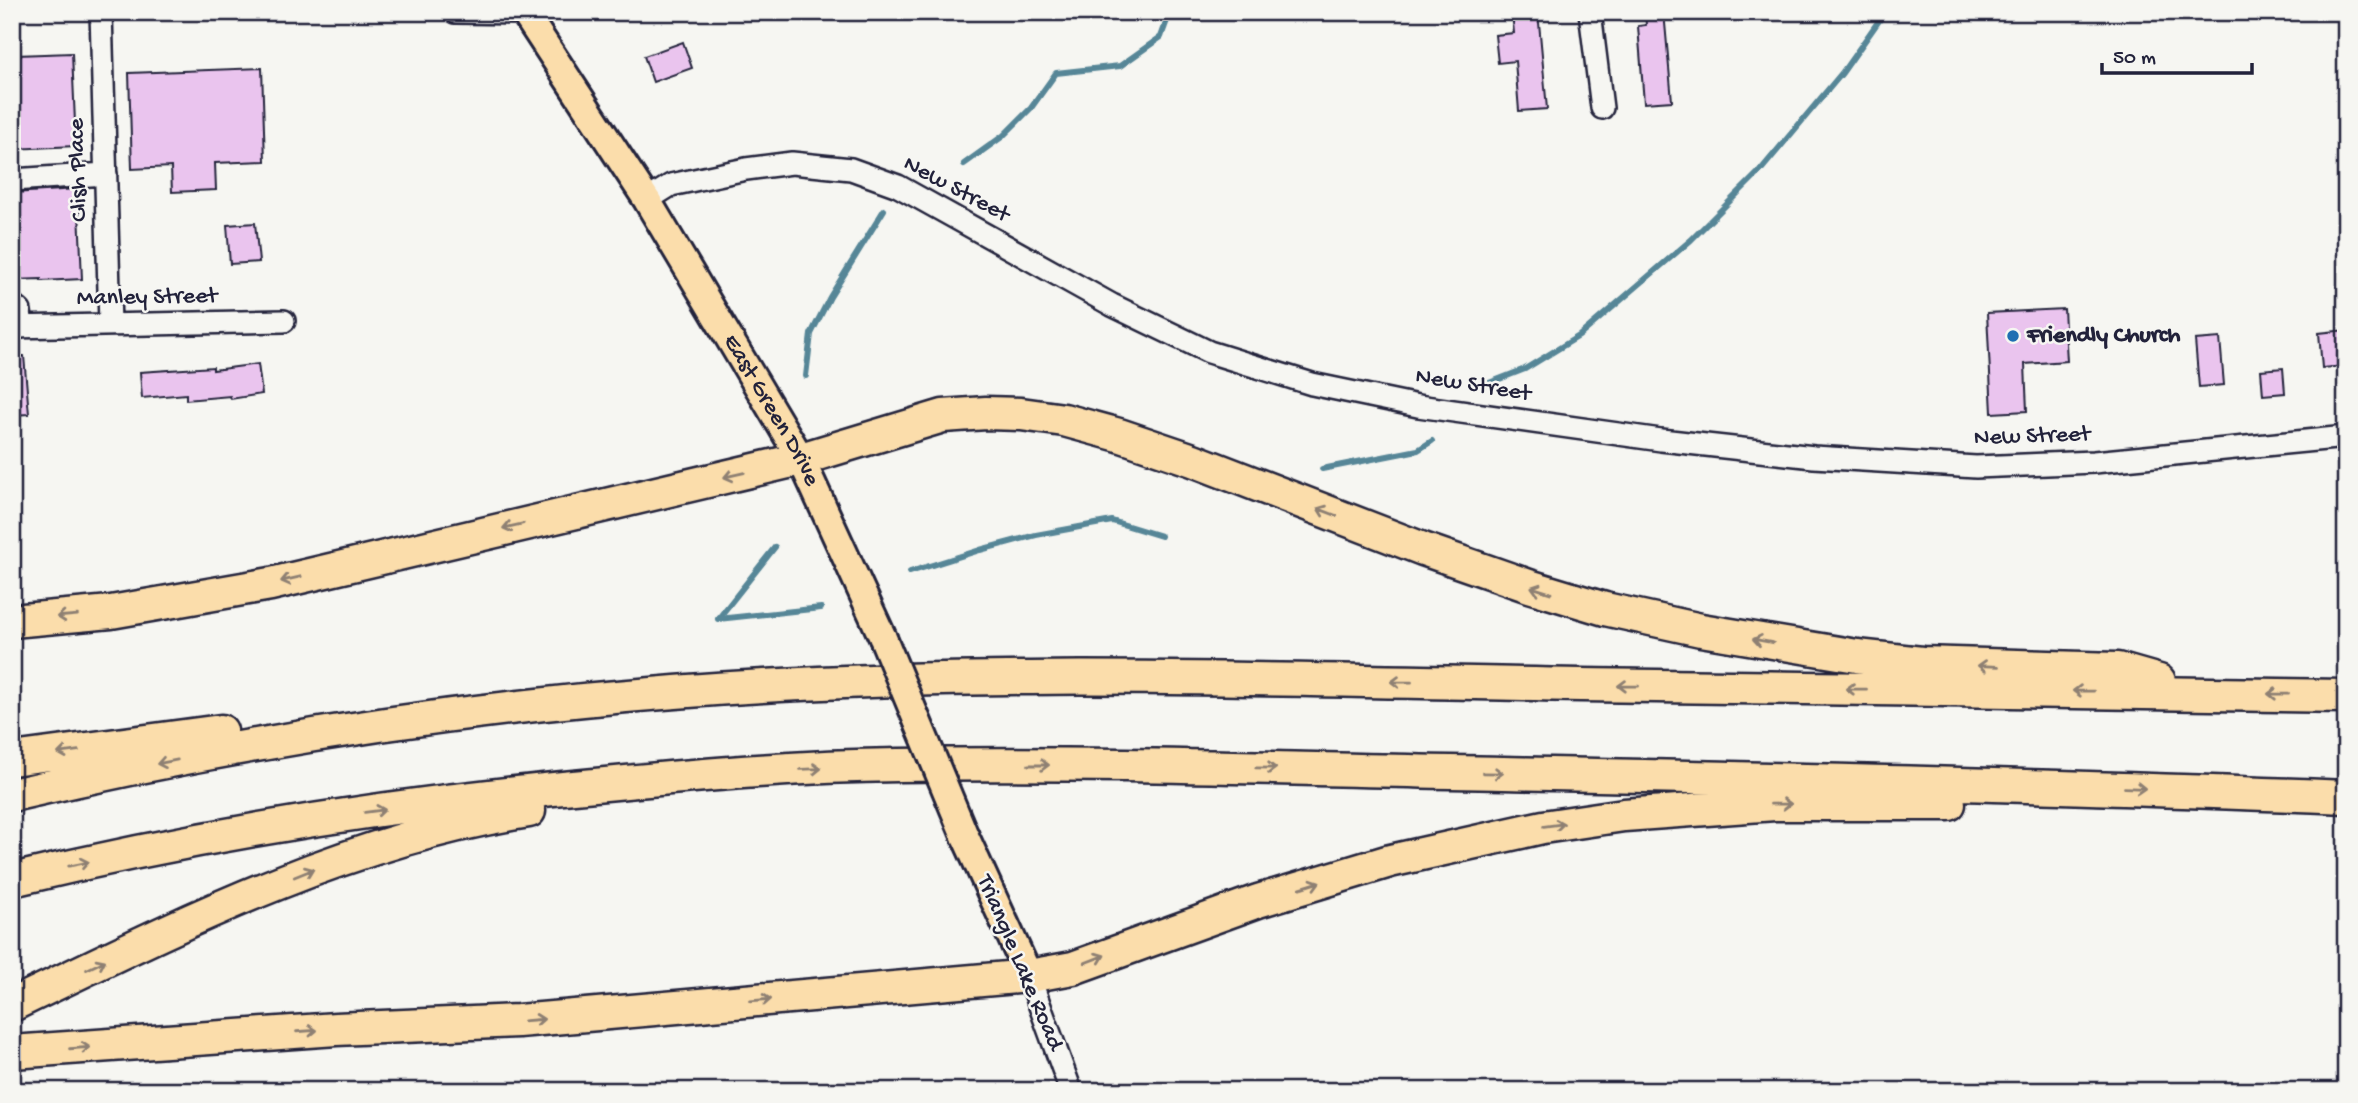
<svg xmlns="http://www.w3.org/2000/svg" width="2358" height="1103" font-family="'Gochi Hand',sans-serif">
<rect width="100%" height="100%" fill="#f6f6f2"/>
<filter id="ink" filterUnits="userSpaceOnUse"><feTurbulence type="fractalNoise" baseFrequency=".0143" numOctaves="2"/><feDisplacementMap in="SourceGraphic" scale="14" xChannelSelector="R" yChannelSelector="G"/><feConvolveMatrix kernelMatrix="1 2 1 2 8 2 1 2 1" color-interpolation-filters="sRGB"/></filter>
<g filter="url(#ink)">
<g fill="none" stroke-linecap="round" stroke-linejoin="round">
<path stroke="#568697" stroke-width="6" d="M964 164 1003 136 1031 108 1056 73 1120 66 1161 37 1170 12
M806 376 811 334 830 297 884 210
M1484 385 1525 369 1579 336 1691 240 1760 171 1842 73 1885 12
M1322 469 1418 450 1432 441
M910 572 980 550 1036 535 1112 521 1161 536
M718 619 821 608
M718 619 775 547"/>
</g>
<path fill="#eac4ee" stroke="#22223b" stroke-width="2" d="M1512 12H1538L1547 109 1519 111 1515 61 1498 63 1495 35 1514 33Z
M1645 12H1664L1672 101 1644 103 1638 26 1646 25Z
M683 42 692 68 653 82 644 56Z
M72 53 76 146 12 149V107L18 106 16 55Z
M262 68 265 161 215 163 216 190 172 192 171 167 132 169 129 73Z
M78 189 82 279 41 281V279L12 280V193Z
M255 223 259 262 230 264 227 225Z
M2064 309 2067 361 2025 364 2027 411 1992 413 1987 313Z
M2346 330V366L2322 368 2319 333Z
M2220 338 2224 385 2199 387 2195 340Z
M12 356H24L29 414 12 415Z
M258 364 262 394 231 399 230 396 186 400V394L142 398 140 372 213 367V370Z
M2283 368 2285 393 2263 395 2261 370Z"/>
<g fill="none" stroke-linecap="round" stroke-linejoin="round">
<defs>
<path id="minor" d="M101 12 110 325
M455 12 524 13
M1590 12 1602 108
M12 180 106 174
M647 200 671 185 746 169 792 163 851 169 898 186 1112 305 1209 352 1312 384 1418 406 1661 440 1814 457 1976 467 2094 462 2346 437
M12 304 20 311 22 327
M12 327 284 321
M1029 976 1071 1091"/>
<g id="major">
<path id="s1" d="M524 12 647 200 801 459 883 638"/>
<path d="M965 836 1029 976"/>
</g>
<path id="highway" d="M12 621 111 612 271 584 801 459 943 416 986 413 1021 414 1064 420 1119 435 1193 460 1423 549 1529 586 1605 609 1701 630 1857 656 1922 663 2117 669 2159 681
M12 759 221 731
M12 795C230 744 452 709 675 692 976 668 1279 680 1581 685 1836 690 2091 690 2346 696
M12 880C210 832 413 801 616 783 710 774 804 766 898 765 1082 762 1267 768 1451 772 1750 778 2048 785 2346 797
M12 1005C178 925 345 840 529 811
M12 1052 336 1029 518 1021 1029 976 1073 968 1258 901 1390 861 1543 827 1624 815 1775 804H1949"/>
</defs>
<use href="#minor" stroke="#22223b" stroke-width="26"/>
<use href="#major" stroke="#22223b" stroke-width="32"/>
<use href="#highway" stroke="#22223b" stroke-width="37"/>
<use href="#minor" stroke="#f6f6f2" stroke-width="21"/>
<use href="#major" stroke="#fbddab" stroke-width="26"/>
<use href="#highway" stroke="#fbddab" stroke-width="32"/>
<defs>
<path id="major-bridge" d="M883 638 965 836"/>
</defs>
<use href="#major-bridge" stroke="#22223b" stroke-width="32" stroke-linecap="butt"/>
<use href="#major-bridge" stroke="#fbddab" stroke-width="26"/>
</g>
<defs><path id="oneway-shaft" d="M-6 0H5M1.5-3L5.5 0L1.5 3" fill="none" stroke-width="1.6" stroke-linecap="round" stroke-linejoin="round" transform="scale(1.75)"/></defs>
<g stroke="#8e8073">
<use href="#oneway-shaft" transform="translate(734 475) rotate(167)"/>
<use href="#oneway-shaft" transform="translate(1327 512) rotate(-159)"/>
<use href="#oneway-shaft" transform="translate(513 526) rotate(167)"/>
<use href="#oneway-shaft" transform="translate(291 579) rotate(167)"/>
<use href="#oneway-shaft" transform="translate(1541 590) rotate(-163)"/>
<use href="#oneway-shaft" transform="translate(67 616) rotate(175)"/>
<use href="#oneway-shaft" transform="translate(1763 641) rotate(-170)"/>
<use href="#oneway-shaft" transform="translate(1988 666) rotate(-178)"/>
<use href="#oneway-shaft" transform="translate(1401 682) rotate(-179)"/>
<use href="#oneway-shaft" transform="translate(1628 686) rotate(-179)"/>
<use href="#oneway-shaft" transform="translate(1856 689) rotate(-179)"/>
<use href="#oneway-shaft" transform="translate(2083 691) rotate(-179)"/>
<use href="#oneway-shaft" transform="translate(2278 694) rotate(-179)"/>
<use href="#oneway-shaft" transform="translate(68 752) rotate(173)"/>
<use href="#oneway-shaft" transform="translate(167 762) rotate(169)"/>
<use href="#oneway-shaft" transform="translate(1039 765)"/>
<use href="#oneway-shaft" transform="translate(1266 768) rotate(1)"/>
<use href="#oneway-shaft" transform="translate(811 769) rotate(-2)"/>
<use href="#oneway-shaft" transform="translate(1493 773) rotate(1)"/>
<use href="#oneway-shaft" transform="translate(2135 788) rotate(2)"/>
<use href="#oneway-shaft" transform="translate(1781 804) rotate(-1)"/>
<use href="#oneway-shaft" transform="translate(375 811) rotate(-8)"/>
<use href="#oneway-shaft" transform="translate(1554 825) rotate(-8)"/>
<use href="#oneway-shaft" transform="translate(79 864) rotate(-11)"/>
<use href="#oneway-shaft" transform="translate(304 873) rotate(-22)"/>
<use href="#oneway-shaft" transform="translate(1310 885) rotate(-17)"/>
<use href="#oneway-shaft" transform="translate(1095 959) rotate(-21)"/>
<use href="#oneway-shaft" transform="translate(96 965) rotate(-26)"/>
<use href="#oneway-shaft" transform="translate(761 1000) rotate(-5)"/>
<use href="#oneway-shaft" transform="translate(534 1020) rotate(-5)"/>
<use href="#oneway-shaft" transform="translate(307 1031) rotate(-4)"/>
<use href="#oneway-shaft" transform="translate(80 1048) rotate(-4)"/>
</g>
</g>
<circle fill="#1f6fb2" stroke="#f6f6f2" stroke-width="2.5" cx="2013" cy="336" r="7"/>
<g text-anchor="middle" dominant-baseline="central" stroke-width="5" stroke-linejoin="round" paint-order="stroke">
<g font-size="24" fill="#22223b" stroke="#f6f6f2">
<text transform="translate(79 170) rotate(-92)">Clish Place</text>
<text transform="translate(956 190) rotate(28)">New Street</text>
<text transform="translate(147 298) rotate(-1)">Manley Street</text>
<text transform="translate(1473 386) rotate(9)">New Street</text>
<text stroke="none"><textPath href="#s1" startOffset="469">East Green Drive</textPath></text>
<text transform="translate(2032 437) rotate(-2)">New Street</text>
<text transform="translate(1019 963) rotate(67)">Triangle Lake Road</text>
</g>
<g font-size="24" font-weight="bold" fill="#22223b" stroke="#f6f6f2" text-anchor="start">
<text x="2027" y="336">Friendly Church</text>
</g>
</g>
<rect width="2358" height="1103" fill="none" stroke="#f6f6f2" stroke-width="42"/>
<rect x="21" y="21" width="2316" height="1061" fill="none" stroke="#22223b" stroke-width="2.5" filter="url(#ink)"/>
<path d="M2102 63v10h150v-10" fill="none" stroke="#22223b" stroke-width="3.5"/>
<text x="2113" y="63" font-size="21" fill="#22223b" stroke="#f6f6f2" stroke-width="5" paint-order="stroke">50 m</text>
</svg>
